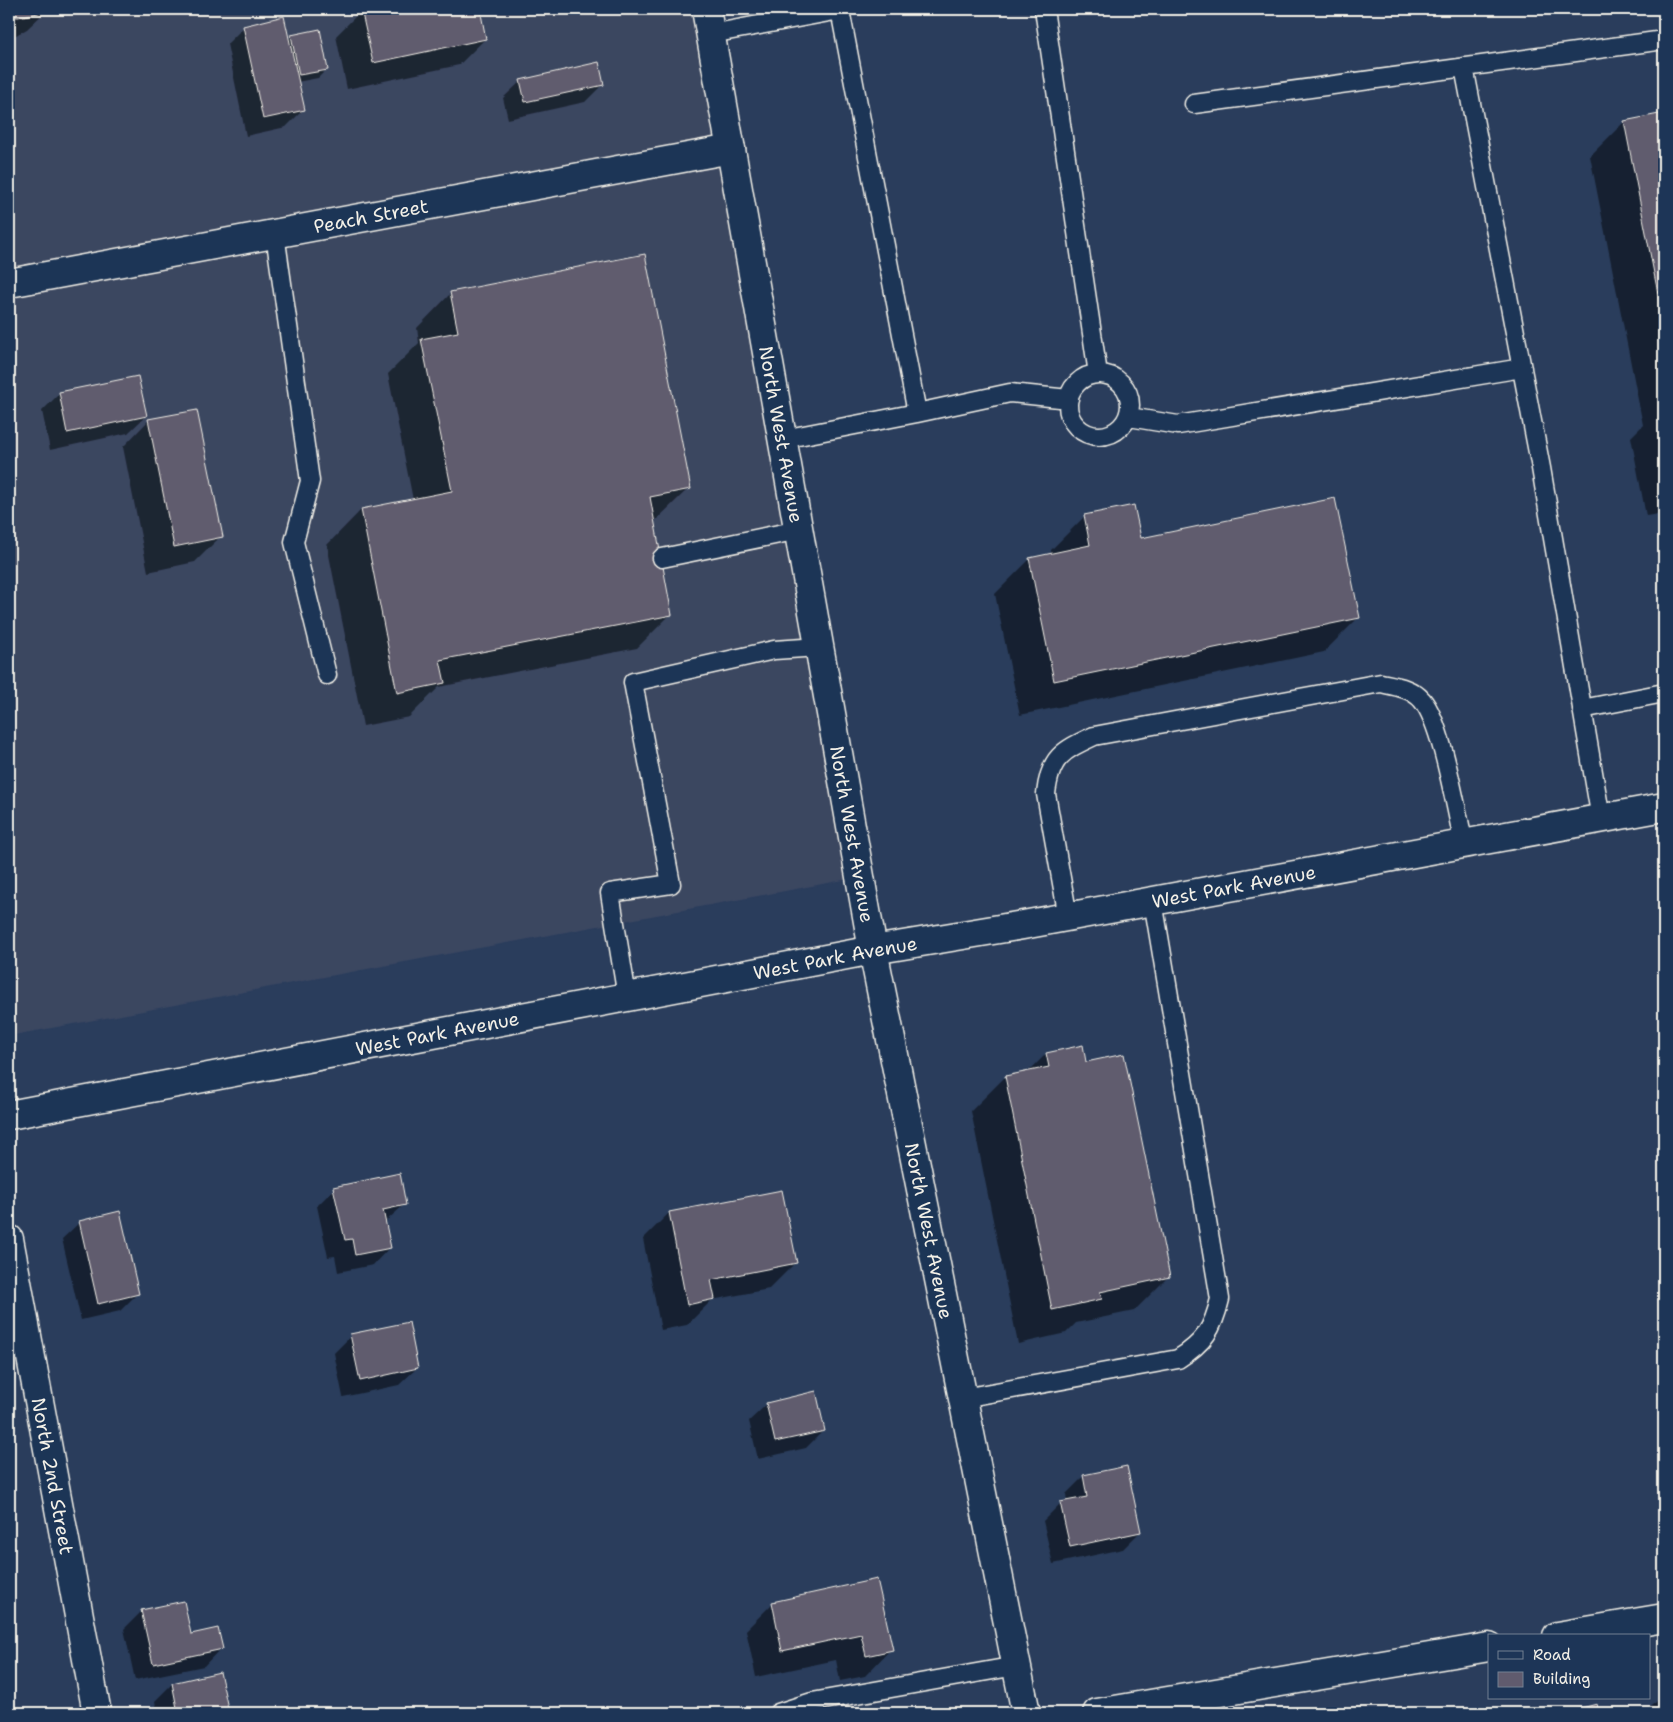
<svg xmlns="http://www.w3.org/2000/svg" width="1673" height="1722" font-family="'Shantell Sans',sans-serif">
<rect width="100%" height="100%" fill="#2a3d5c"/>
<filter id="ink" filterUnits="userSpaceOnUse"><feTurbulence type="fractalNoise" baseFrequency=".02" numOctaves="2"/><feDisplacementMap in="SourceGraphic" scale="10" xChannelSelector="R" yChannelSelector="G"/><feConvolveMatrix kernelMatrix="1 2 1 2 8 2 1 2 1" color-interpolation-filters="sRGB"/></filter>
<g filter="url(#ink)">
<path fill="#3a4661" d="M9 9H701L860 877 9 1036Z"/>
<path fill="#0007" d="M9 9H48L27 29 9 39Z
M126 9H147L127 13Z
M369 9H479L485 39 459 65 347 89 336 36 362 10Z
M244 27 288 40 292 36 327 69 318 78 297 82 303 110 286 127 246 136 227 44Z
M521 81 602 85 585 102 508 119 503 98Z
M1664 114V539L1659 514 1646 516 1631 437 1643 425 1590 156 1624 122Z
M451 293 689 488 653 523 671 614 637 648 439 687 409 717 363 726 327 545 361 510 413 500 388 374 419 343 417 328Z
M60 393 146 416 128 433 50 450 42 411Z
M149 420 221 536 195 562 148 572 123 447Z
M1085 516 1140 540 1358 618 1324 652 1020 715 995 594 1030 559 1051 555V550Z
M1046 1054 1085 1064 1168 1277 1134 1311 1076 1323 1066 1333 1018 1344 971 1111 1005 1077 1027 1073Z
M334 1189 405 1204 385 1222 390 1247 373 1265 338 1272 335 1256 328 1257 317 1206Z
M669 1213 795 1263 769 1289 712 1300 687 1325 661 1330 643 1239Z
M80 1222 137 1294 120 1311 81 1320 62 1239Z
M351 1336 417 1368 399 1385 343 1397 334 1353Z
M767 1404 823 1431 806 1448 758 1459 749 1421Z
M1083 1477 1140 1532 1123 1549 1053 1564 1043 1521 1061 1503 1067 1502 1066 1494Z
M876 1580 891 1649 865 1676 840 1681 836 1660 756 1677 746 1630 772 1604Z
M142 1611 190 1636 221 1648 204 1666 135 1680 124 1629Z
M219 1674 228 1713H157L155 1701 172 1684Z
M1664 1697V1713H1644L1659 1698Z"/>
<path fill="#605b6e" stroke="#f4f1e8" d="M9 9H45L38 13 18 17 9 16Z
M361 9H480L486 39 373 63Z
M284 16 305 110 263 119 243 26Z
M320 29 328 70 299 75 291 35Z
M599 62 604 85 525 102 520 80Z
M1664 113V324L1624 121Z
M645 254 691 489 650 497 672 615 440 660 445 683 397 693 361 509 452 491 421 339 458 332 450 292Z
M138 376 147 416 67 433 59 392Z
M197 410 223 537 174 547 148 419Z
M1335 498 1360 618 1054 681 1029 558 1090 545 1084 515 1134 505 1141 538Z
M1083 1045 1086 1062 1124 1054 1170 1277 1100 1292 1102 1299 1052 1310 1005 1076 1049 1067 1046 1053Z
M400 1173 406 1205 383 1210 391 1248 355 1255 352 1239 345 1240 333 1187Z
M782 1190 797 1263 711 1280 715 1299 687 1305 669 1212Z
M120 1211 139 1294 98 1304 79 1221Z
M409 1322 418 1368 360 1381 350 1334Z
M816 1391 825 1431 775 1442 766 1403Z
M1127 1466 1141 1532 1070 1547 1060 1502 1087 1497 1083 1475Z
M877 1579 893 1650 866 1656 861 1634 782 1651 772 1602Z
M184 1601 191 1634 218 1628 223 1649 153 1664 141 1610Z
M220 1672 229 1713H178L172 1683Z
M1664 1696V1713H1662L1659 1697Z
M1597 1704 1599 1713H1562Z"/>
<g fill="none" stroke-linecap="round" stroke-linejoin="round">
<defs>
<path id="service" d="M1044 9 1098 374
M711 34 840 10 917 413 783 439
M1464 67 1541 468 1601 819
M1194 104 1664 40
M275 234 310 481 294 542 327 675
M1068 405a31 31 0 1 1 62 0a31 31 0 1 1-62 0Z
M917 413 1010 393 1069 399
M1129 417 1178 425 1522 368
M662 558 799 530
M1582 709 1664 693
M1068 917 1046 794C1050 757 1062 751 1094 736L1381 683C1395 686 1412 688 1422 700 1442 723 1456 810 1464 844
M627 997 610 893 671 884 633 682 774 650 819 647
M963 1398 1178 1359C1204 1343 1213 1329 1220 1299L1153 901
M778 1713 812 1702 1016 1666"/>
<g id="minor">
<path id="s1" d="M706 9 873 950 1026 1713"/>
<path id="s2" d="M9 283 731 149"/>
<path id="s3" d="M9 1239 97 1713"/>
<path d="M1557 1636 1664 1618"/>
<path d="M1097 1713 1489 1647"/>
</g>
<g id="secondary">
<path id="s4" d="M9 1115 873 950 1023 925 1664 807"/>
</g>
</defs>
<use href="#service" stroke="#f4f1e8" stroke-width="21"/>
<use href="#minor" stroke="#f4f1e8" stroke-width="31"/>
<use href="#secondary" stroke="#f4f1e8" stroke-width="31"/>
<use href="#service" stroke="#1d3557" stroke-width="18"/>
<use href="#minor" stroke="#1d3557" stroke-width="28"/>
<use href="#secondary" stroke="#1d3557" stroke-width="28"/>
</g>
</g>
<g text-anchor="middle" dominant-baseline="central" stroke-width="4" stroke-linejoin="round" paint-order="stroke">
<g font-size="19" fill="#f4f1e8" stroke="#1d3557">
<text stroke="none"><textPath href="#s2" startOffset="368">Peach Street</textPath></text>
<text stroke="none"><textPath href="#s1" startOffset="432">North West Avenue</textPath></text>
<text stroke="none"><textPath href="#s1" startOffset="838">North West Avenue</textPath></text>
<text stroke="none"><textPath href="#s4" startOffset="1246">West Park Avenue</textPath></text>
<text stroke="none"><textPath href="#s4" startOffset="841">West Park Avenue</textPath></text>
<text stroke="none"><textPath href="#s4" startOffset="436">West Park Avenue</textPath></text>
<text stroke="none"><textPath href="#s1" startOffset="1242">North West Avenue</textPath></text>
<text stroke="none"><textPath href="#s3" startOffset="241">North 2nd Street</textPath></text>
</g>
</g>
<rect width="1673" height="1722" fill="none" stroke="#1d3557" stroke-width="30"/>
<rect x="15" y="15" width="1643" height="1692" fill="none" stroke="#f4f1e8" stroke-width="2" filter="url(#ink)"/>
<rect x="1488" y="1634" width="162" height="65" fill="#1d3557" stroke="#738091"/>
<rect x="1498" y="1651" width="25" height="8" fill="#1d3557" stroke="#738091"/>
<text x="1533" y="1660" font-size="15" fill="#f4f1e8">Road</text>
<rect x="1498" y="1672" width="25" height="15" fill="#605b6e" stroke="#738091"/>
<text x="1533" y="1684" font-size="15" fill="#f4f1e8">Building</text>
</svg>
